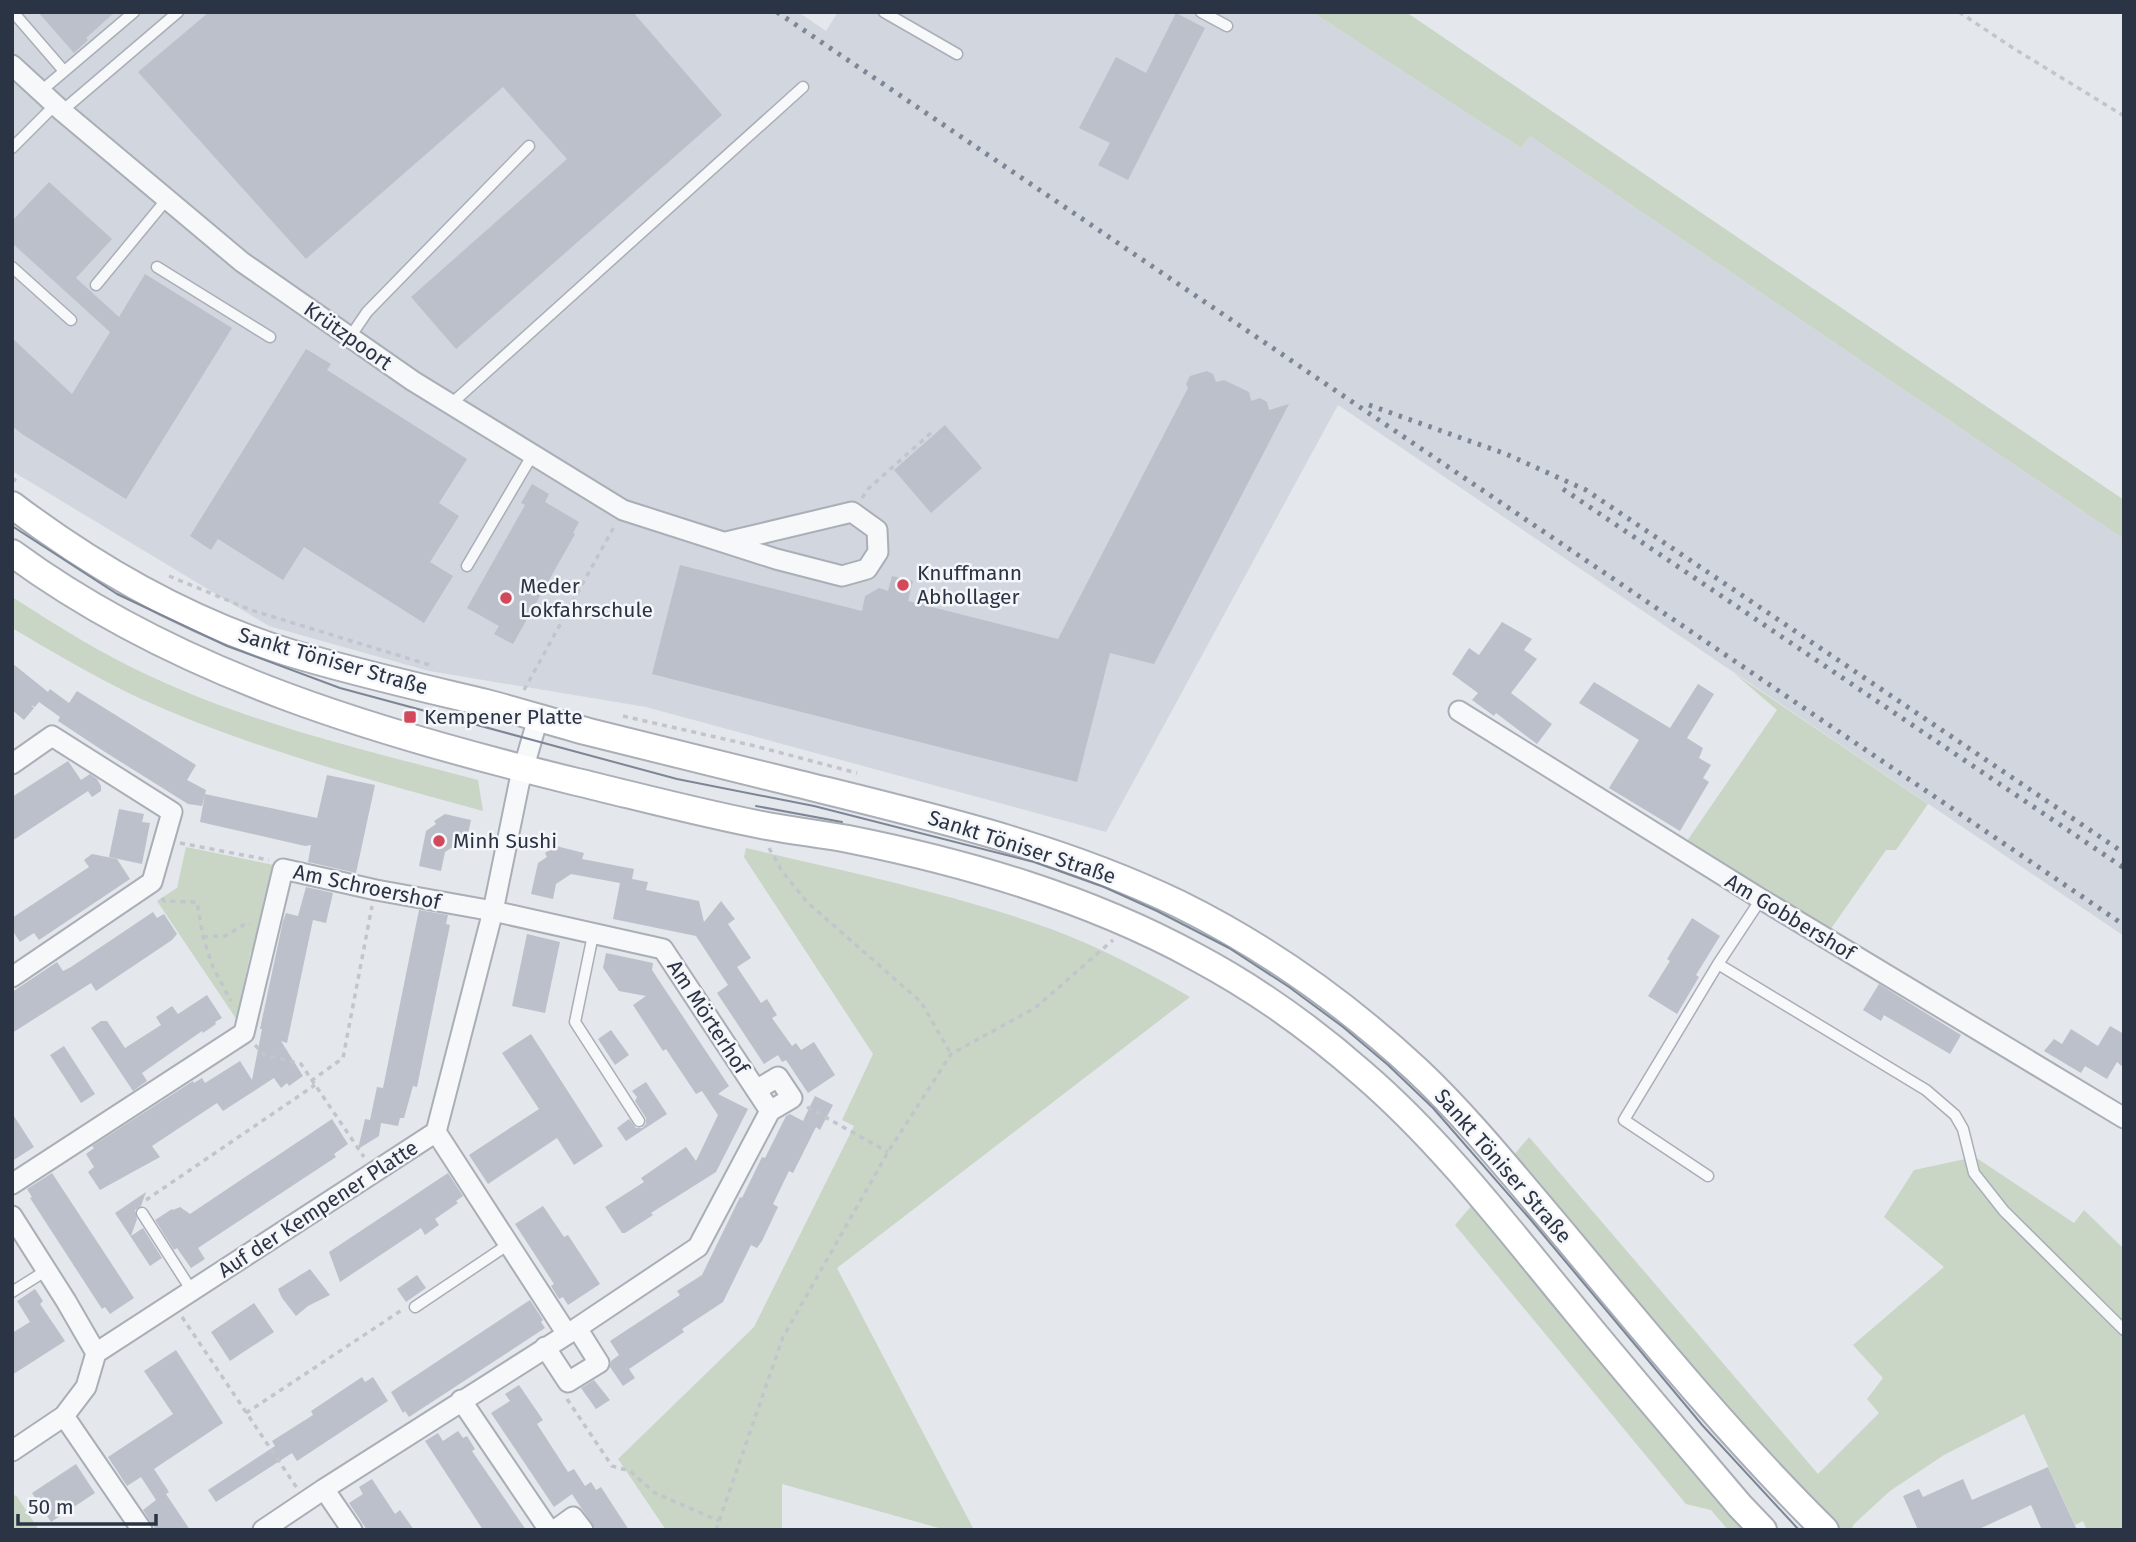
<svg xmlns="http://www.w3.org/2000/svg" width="2136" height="1542" font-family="'Fira Sans',sans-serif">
<rect width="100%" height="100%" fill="#e4e7ec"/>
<path fill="#d2d6de" d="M12 12H798L826 31 838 12H1312L1521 148 1530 136 2124 539V936L1338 405 1106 832 646 707 429 671 269 626 12 471Z"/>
<path fill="#c9d6c5" d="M1312 12H1406L2124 500V539L1530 136 1521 148Z
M12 597C58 626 103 655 152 677 255 725 369 751 478 780L483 811C367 779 249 748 139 698 95 677 54 653 12 628Z
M1735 674 1928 804 1896 850H1886L1828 933 1685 844 1777 710Z
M186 847 274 865 256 951H251L240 1003 246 1004 239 1023 157 901 177 888Z
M746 848C848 872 952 893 1051 929 1099 947 1145 971 1190 997L837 1268 974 1530H946L782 1484V1530H666L618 1459 754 1327 854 1126 842 1120 873 1054 744 857Z
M1529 1137 1818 1474 1879 1413 1867 1399 1883 1378 1853 1345 1944 1267 1884 1217 1914 1170 1975 1157 2074 1223 2084 1210 2124 1249V1530H2087L2083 1521 2075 1525 2024 1414 1944 1455 1890 1491 1854 1524 1851 1530H1840L1783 1475 1512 1157Z
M1473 1204 1747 1530H1728L1711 1510 1686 1504 1455 1225Z
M16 1495 39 1530H12V1498Z"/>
<path fill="#bbc0ca" d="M38 12H115L86 38 88 40 74 53Z
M209 12H633L722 115 456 349 411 297 567 159 503 87 306 259 138 72Z
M1176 13 1205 28 1128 180 1098 165 1110 143 1079 128 1116 57 1146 73Z
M49 182 112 239 76 278 119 317 145 274 232 328 126 499 22 434 12 426V338L72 394 110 332 12 243V221Z
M306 349 331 364 327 370 467 459 439 503 459 516 430 562 453 576 424 623 304 547 283 580 218 539 211 550 190 536Z
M1207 371 1213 374 1216 382 1224 380 1249 392 1251 401 1260 398 1267 402 1269 410 1289 404 1154 664 1110 653 1077 782 652 674 680 565 862 611 865 596 879 588 888 591 892 576 913 581 908 601 1058 639 1188 388 1186 384 1190 376Z
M945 425 982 468 931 513 894 470Z
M532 484 549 494 545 502 579 522 573 533 575 534 513 644 494 634 499 626 467 608 525 505 521 503Z
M1502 622 1532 639 1524 650 1537 659 1511 693 1552 724 1537 744 1496 713 1494 716 1472 700 1478 693 1452 674 1469 648 1479 655Z
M12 663 48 692 50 689 69 703 77 691 196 765 187 780 206 790 202 806 188 804 105 752 58 721 60 717 39 702 35 707 31 705 34 708 24 720 12 710Z
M1594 682 1670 728 1698 684 1714 694 1687 738 1703 748 1699 758 1711 765 1703 778 1709 782 1680 831 1609 788 1639 740 1579 703Z
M68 761 81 780 90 774 97 779 101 786V791L92 797 88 791 12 841V797Z
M327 775 375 785 356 873 308 862 311 845 305 846 200 822 205 794 317 818Z
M119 809 144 814 142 822 150 823 142 864 109 857Z
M445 814 471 820 467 838 445 852 441 871 419 866 426 831 436 824 434 821Z
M556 846 584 853 582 859 634 869 632 879 648 882 646 890 699 901 704 922 721 901 735 919 728 924 751 958 737 967 761 1003 767 999 777 1015 772 1018 792 1046 796 1043 801 1050 814 1042 835 1075 808 1093 786 1060 782 1062 778 1055 764 1064 717 993 728 985 696 936 613 919 620 883 571 874 556 884 553 899 531 894 538 863 547 857 545 853Z
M92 854 117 859 130 879 39 940 34 933 20 942 12 930V918L89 867 84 860Z
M306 887 333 893 326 923 313 920 287 1043 281 1041 303 1076 289 1086 287 1083 281 1088 274 1078 223 1111 217 1103 152 1146 160 1157 100 1190 88 1172 94 1167 86 1154 94 1148 92 1146 193 1081 194 1083 202 1078 205 1083 240 1061 252 1080 262 1029H260L283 921 286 913 298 916Z
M419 910 448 915 446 924 450 925 417 1087 413 1086 404 1118H400L398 1126 381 1123 379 1136 358 1149 365 1119 370 1120 377 1087 383 1088Z
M153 912 157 918 164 914 177 934 172 940 96 991 91 983 12 1033V992L57 962 63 971 71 967Z
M1692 918 1720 936 1696 975 1699 977 1677 1014 1648 996 1670 961 1667 959Z
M527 934 560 942 545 1013 512 1006Z
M606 953 653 963 652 970 729 1086 718 1094 748 1109 716 1172 651 1213 653 1215 625 1233H622L605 1207 644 1182 641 1178 686 1147 696 1161 718 1115 702 1091 696 1094 666 1049 663 1051 633 1005 646 996 619 991 603 968Z
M1879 984 1961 1035 1950 1054 1884 1015 1881 1021 1863 1010Z
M207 995 222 1018 215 1022 216 1024 203 1033 202 1031 142 1073 147 1081 133 1091 91 1028 101 1021H107L125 1048 161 1025 156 1017 172 1006 178 1014Z
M2110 1026 2124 1034V1068L2117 1062 2107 1079 2085 1066 2081 1073 2044 1051 2054 1039 2062 1044 2071 1029 2098 1046Z
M611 1030 629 1055 615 1065 598 1039Z
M531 1034 603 1146 574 1165 557 1138 488 1184 469 1155 539 1109 502 1053Z
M64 1046 95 1094 81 1103 50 1055Z
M646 1082 667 1114 626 1141 617 1128 629 1119 636 1128H642L646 1124V1118L635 1101 637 1097 632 1091Z
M815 1096 833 1105 820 1130 816 1127 793 1173 789 1171 773 1204 778 1207 762 1241 757 1248 751 1245 723 1302 682 1329 684 1332 629 1369 635 1378 623 1386 610 1367 611 1361 619 1355 610 1341 680 1295 677 1291 702 1275 740 1197 742 1198 762 1157 765 1158 786 1116 790 1114 803 1121Z
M12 1113 34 1147 12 1161Z
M332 1119 348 1144 334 1154 336 1157 198 1248 205 1259 191 1268 177 1248 174 1250 155 1220 172 1209 173 1210 180 1207 190 1214Z
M52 1173 134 1298 110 1314 105 1307 102 1309 30 1198 32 1197 27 1189Z
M448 1173 463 1196 456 1201 458 1203 435 1219 439 1225 425 1235 421 1228 340 1282 329 1252Z
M146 1192 141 1206 135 1210 137 1219 131 1236 143 1228 162 1258 150 1266 115 1213Z
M543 1206 564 1237 568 1235 600 1284 568 1305 563 1297 559 1299 551 1286 554 1284 515 1224Z
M310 1269 330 1295 308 1306 296 1316 282 1298 278 1289Z
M417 1275 426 1288 406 1302 397 1289Z
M35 1289 43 1301 40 1304 65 1341 12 1375V1333L30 1322 17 1301Z
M530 1300 543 1320 541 1322 545 1328 409 1417 405 1411 403 1413 391 1392Z
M254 1303 274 1332 230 1361 211 1332Z
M176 1350 223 1423 154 1469 169 1492 166 1494 190 1530H156L143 1510 156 1500 141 1477 127 1486 108 1457 173 1414 144 1371Z
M362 1377 365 1382 373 1377 388 1401 297 1461 292 1453 216 1502 208 1490 275 1446 272 1441 313 1415 311 1411Z
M594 1380 610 1400 596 1409 581 1388Z
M519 1385 543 1420 537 1424 568 1472 574 1469 585 1486 591 1482 596 1490 601 1487 629 1530H596L572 1494 554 1507 491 1413 510 1401 505 1394Z
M458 1431 463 1438 467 1436 475 1449 472 1451 526 1530H483L425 1441 438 1433 443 1441Z
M76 1464 95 1493 51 1522 32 1493Z
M2048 1467 2077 1530H2042L2031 1505 1977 1530H1918L1903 1496 1919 1489 1923 1497 1963 1479 1972 1500Z
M372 1479 395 1514 400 1510 414 1530H367L349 1503 363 1494 359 1487Z"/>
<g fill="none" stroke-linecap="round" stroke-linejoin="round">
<defs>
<path id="lane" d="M13 12 64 71
M884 12 957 54
M1201 12 1227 26
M41 91 134 12
M62 111 178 12
M12 148 55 105
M12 267 71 320
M157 267 270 337
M96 285 167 199
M350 337 367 312 529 146
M451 404 803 87
M467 566 533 454
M593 935 575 1022 639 1121
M1718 964 1926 1090 1955 1115 1963 1129 1974 1173 2004 1211 2124 1330
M1708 1176 1624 1120 1718 964 1761 899
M142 1213 192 1291
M12 1292 47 1270
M415 1307 509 1244"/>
<path id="street" d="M12 65 62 111 242 262 413 381 623 510 776 559 842 576 867 569 878 552 877 530 852 512 726 542
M1459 711 1761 899 2124 1118
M12 764 52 736 172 812 152 882 12 977
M756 1090 778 1077 792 1098 770 1111
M436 1132 567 1334
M12 1184 244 1033 283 869 376 890 493 911 663 949 770 1111 698 1247 577 1328 324 1489
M12 1216 66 1301 96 1353
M545 1347 568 1382 599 1363 577 1328
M461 1400 549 1530
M64 1416 142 1530
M12 1451 64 1416 86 1387 96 1353 436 1132 493 911 519 784 538 718
M263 1530 324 1489 352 1530
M555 1530 573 1517 583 1530"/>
<path id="secondary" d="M12 505C94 567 189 621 287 652 352 672 419 687 486 703 521 712 555 723 589 732 659 750 729 767 799 784 928 816 1059 846 1179 904 1266 947 1346 1004 1417 1070 1469 1119 1514 1176 1561 1231 1646 1333 1730 1436 1825 1530
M12 553C178 675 380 734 577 782 640 797 703 814 767 826 794 831 821 834 848 839 968 863 1088 898 1196 957 1256 989 1312 1029 1363 1074 1443 1143 1508 1229 1575 1310 1629 1376 1685 1441 1740 1506L1763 1530"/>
</defs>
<use href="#lane" stroke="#a9aeb7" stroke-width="13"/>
<use href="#street" stroke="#a9aeb7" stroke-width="23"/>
<use href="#secondary" stroke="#a9aeb7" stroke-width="30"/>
<path stroke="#c2c5cb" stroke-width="3.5" stroke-dasharray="5 5" stroke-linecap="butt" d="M1959 12 2013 48 2124 116
M12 478 20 484
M862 498 868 489 932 432 934 435
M169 576 251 610 433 666
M524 690 615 525
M623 716 755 746 857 773
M180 843 269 860
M769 848 782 871 807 902 921 1002 951 1054
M162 898 164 901 197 902 203 937 213 967 231 1001
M203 937 225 936 247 923 250 924
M255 1045 264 1055 301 1064 364 1157
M311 1081 343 1058 372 906
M807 1107 888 1152
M146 1200 315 1085
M182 1317 297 1488
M567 1399 612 1466 630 1471 655 1493 719 1521
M246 1413 402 1310
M716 1530 783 1337 888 1152 951 1054 1035 1008 1113 940"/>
<use href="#lane" stroke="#f7f8fa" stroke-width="10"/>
<use href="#street" stroke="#f7f8fa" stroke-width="19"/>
<use href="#secondary" stroke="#fff" stroke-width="26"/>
<path stroke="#7d8696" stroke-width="2" d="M12 526 117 594 227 646 340 688 677 779 814 806 1034 862 1104 887 1157 911 1229 948 1289 987 1343 1027 1388 1065 1433 1108 1530 1219 1703 1426 1799 1530
M756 806 842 822"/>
<path stroke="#7d8696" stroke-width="5" stroke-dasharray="3.5 7" stroke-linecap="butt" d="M777 12 2124 925
M1369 405 1506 454 1586 490 2124 853
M1563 489 2124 868"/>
</g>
<g fill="#d1495b" stroke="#f4f6f9" stroke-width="2.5">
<circle cx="903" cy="585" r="7"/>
<circle cx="506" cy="598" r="7"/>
<rect x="403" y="710" width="14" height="14" rx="3.5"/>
<circle cx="439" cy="841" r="7"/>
</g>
<g text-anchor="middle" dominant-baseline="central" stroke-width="5" stroke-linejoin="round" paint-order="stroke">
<g font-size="21" fill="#2b3445" stroke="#f4f6f9">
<text transform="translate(348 336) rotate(35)">Krützpoort</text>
<text transform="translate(333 661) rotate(16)">Sankt Töniser Straße</text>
<text transform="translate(1022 847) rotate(18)">Sankt Töniser Straße</text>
<text transform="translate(367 887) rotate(12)">Am Schroershof</text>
<text transform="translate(1790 917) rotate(31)">Am Gobbershof</text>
<text transform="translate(708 1017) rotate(57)">Am Mörterhof</text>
<text transform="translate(1503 1166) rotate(49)">Sankt Töniser Straße</text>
<text transform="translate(318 1209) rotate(-33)">Auf der Kempener Platte</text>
</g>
<g font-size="21" fill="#2b3445" stroke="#f4f6f9" text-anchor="start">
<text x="917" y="573">Knuffmann<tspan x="917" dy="24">Abhollager</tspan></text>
<text x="520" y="586">Meder<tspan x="520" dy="24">Lokfahrschule</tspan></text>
<text x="424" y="717">Kempener Platte</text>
<text x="453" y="841">Minh Sushi</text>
</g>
</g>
<rect width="2136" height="1542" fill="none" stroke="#2b3445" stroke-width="28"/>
<path d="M18 1514v10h138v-10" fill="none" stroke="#2b3445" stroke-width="3.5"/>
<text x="28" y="1514" font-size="21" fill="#2b3445" stroke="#f4f6f9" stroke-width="5" paint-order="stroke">50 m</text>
</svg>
